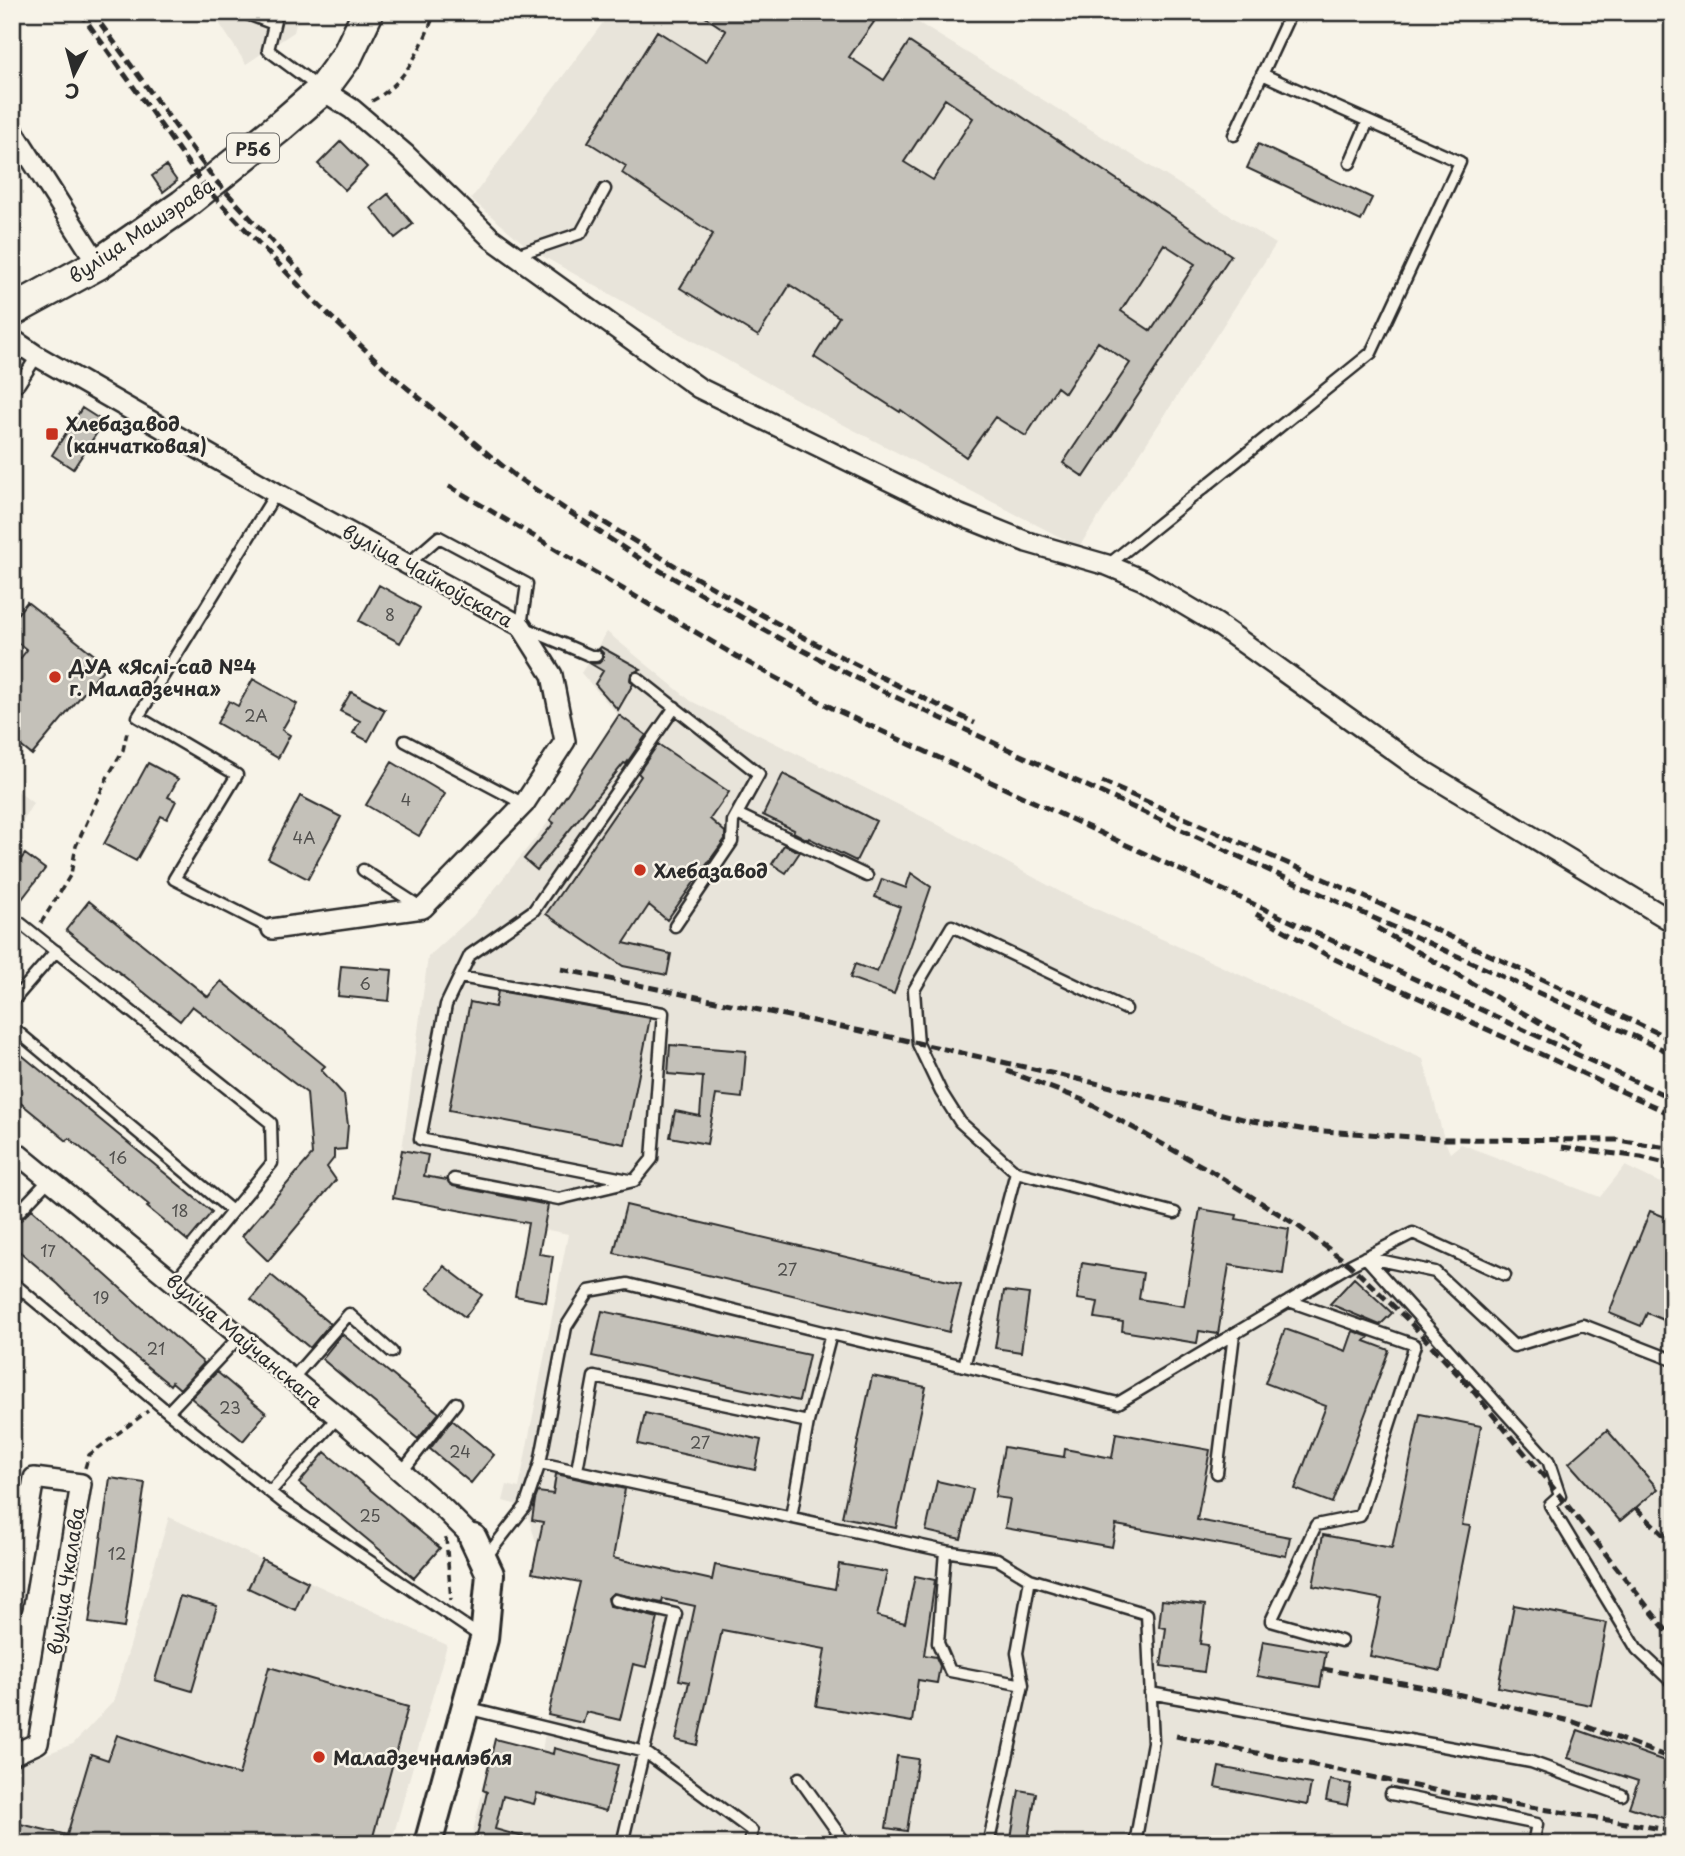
<svg xmlns="http://www.w3.org/2000/svg" width="1685" height="1856" font-family="'Playpen Sans',sans-serif">
<rect width="100%" height="100%" fill="#f7f3e8"/>
<filter id="ink" filterUnits="userSpaceOnUse"><feTurbulence type="fractalNoise" baseFrequency=".0143" numOctaves="2"/><feDisplacementMap in="SourceGraphic" scale="14" xChannelSelector="R" yChannelSelector="G"/><feConvolveMatrix kernelMatrix="1 2 1 2 8 2 1 2 1" color-interpolation-filters="sRGB"/></filter>
<g filter="url(#ink)">
<path fill="#e8e4da" d="M212 12H299L294 32 246 64Z
M611 12H901L1276 244 1079 547 821 413 530 249 471 199Z
M607 632 691 701 933 822 1066 895 1423 1059 1444 1139 1450 1153 1461 1144 1600 1197 1625 1166 1673 1189V1844H470L495 1739 542 1751 548 1714 579 1582 532 1573 537 1545 525 1507 503 1501 507 1485 519 1488 568 1234 393 1198 402 1150 428 957 473 916 550 820 563 799 580 780 577 778 619 716 581 673Z
M12 787 33 803 12 839Z
M169 1517 447 1645 391 1844H12V1767L73 1744 113 1702Z"/>
<path fill="#c4c1b9" stroke="#2b2b2b" stroke-width="2" fill-rule="evenodd" d="M698 12H859L874 22 849 57 884 80 909 42 1231 255 1084 477 1063 463 1130 363 1098 342 1065 393 1057 387 1026 436 995 417 966 457 901 410 900 412 814 357 839 317 790 285 758 336 680 288 713 234 622 173 626 166 588 142 657 31 706 62 726 31ZM945 99 973 118 933 180 904 162ZM1164 244 1195 264 1151 331 1121 311Z
M341 141 367 167 345 190 318 164Z
M1258 144 1372 198 1361 221 1247 168Z
M166 166 177 181 163 192 152 176Z
M388 194 413 224 395 238 371 208Z
M82 408 104 422 73 469 52 455Z
M379 585 420 608 400 643 359 621Z
M27 602 107 665 32 755 12 739V714L21 703 12 696V669L27 650 12 638V621Z
M601 647 641 669 631 674 630 680 633 684 618 710 595 684 603 671 591 664 599 663 603 659V653L599 649Z
M253 679 297 704 282 730 290 735 278 758 217 723 229 701 238 706Z
M351 692 385 710 368 741 353 733 360 721 340 711Z
M619 715 646 735 626 764 624 763 537 870 524 859 554 823 550 820Z
M658 744 729 792 710 819 725 832V839L667 920 649 905 624 943 671 954 667 975 623 966 546 914 641 776 638 773Z
M392 762 445 794 419 836 366 805Z
M148 763 178 779 168 797 176 801 167 819 161 816 136 861 104 844Z
M783 774 876 821 856 861 809 838 808 840 793 832 794 830 763 815Z
M300 796 341 817 308 879 268 858Z
M784 845 800 852 786 873 772 864Z
M25 854 45 869 12 912V870Z
M911 873 931 887 894 994 850 978 855 964 877 972 900 907 875 897 882 879 906 888Z
M89 901 208 997 221 981 325 1066 321 1070 344 1095 348 1125 346 1149 334 1150V1158L327 1167 336 1180 268 1261 242 1236 312 1155 307 1093 192 1006 180 1021 66 930Z
M341 966 392 970 389 1001 338 996Z
M498 991 650 1018 625 1144 449 1110 470 1002 495 1007Z
M670 1045 746 1051 742 1098 716 1095 707 1144 670 1137 675 1111 700 1116 703 1077 668 1074Z
M12 1047 212 1212 188 1241 147 1207 149 1205 69 1138 67 1141 12 1096Z
M402 1150 428 1155 424 1176 447 1180 453 1186 548 1205 539 1254 553 1256 546 1302 515 1296 528 1223 393 1198Z
M626 1205 961 1284 949 1332 614 1253Z
M32 1209 204 1363 180 1389 172 1382 170 1385 117 1342 58 1284 12 1245V1226L17 1224Z
M1200 1209 1237 1215 1236 1219 1289 1229 1283 1274 1229 1265 1218 1334 1199 1331 1197 1343 1122 1331 1123 1322 1095 1318 1098 1302 1077 1299 1082 1263 1143 1273 1139 1299 1184 1306Z
M1650 1211 1673 1220V1324L1647 1313 1641 1326 1609 1313Z
M444 1266 482 1295 465 1317 427 1288Z
M271 1275 330 1324 310 1348 251 1299Z
M1354 1278 1392 1313 1380 1325 1330 1304Z
M1004 1291 1029 1294 1021 1352 995 1348Z
M602 1311 809 1355 799 1401 592 1356Z
M1285 1329 1346 1351 1353 1331 1369 1337 1365 1341 1389 1350 1332 1503 1295 1489 1326 1406 1265 1383Z
M342 1334 439 1413 418 1439 322 1359Z
M217 1372 266 1413 243 1441 191 1398Z
M872 1376 926 1387 896 1528 842 1517Z
M645 1413 761 1440 755 1470 638 1444Z
M1420 1414 1481 1426 1462 1525 1470 1526 1441 1671 1370 1656 1382 1599 1313 1586 1323 1535 1392 1548Z
M452 1420 494 1455 471 1483 430 1449Z
M1607 1430 1658 1489 1620 1521 1569 1463Z
M1116 1433 1210 1450 1197 1520 1290 1537 1286 1556 1116 1525 1112 1547 1005 1528 1010 1499 995 1497 1004 1447 1064 1457 1065 1449 1112 1458Z
M325 1452 440 1548 414 1578 299 1483Z
M556 1474 625 1489 613 1558 712 1580 715 1565 835 1589 839 1564 887 1572 877 1616 905 1623 915 1576 935 1580 924 1655 936 1657 940 1666 937 1683 918 1680 912 1722 816 1706 825 1649 722 1630 697 1745 676 1740 689 1682 679 1680 695 1606 663 1599 662 1603 613 1593 608 1598 610 1606 658 1618 646 1667 633 1664 620 1720 586 1712 583 1723 548 1715 580 1582 532 1573 543 1522 532 1520 535 1500 538 1492 553 1494Z
M110 1478 145 1483 124 1628 89 1623Z
M937 1481 973 1489 961 1539 926 1531Z
M262 1559 308 1582 295 1610 248 1588Z
M180 1596 217 1606 192 1691 155 1680Z
M1162 1600 1205 1605 1200 1644 1208 1645 1204 1672 1161 1666 1166 1628 1159 1627Z
M1514 1605 1607 1623 1591 1705 1498 1687Z
M1263 1641 1326 1652 1320 1687 1257 1676Z
M269 1667 408 1707 371 1844H12V1822L67 1835 91 1754 108 1760 117 1735 239 1775Z
M1578 1730 1673 1764V1798L1669 1820 1629 1807 1638 1781 1568 1758Z
M495 1739 553 1754 554 1748 618 1765 606 1811 537 1793 534 1804 503 1796 495 1829 530 1839V1844H475L487 1792 483 1790Z
M897 1756 918 1759 907 1831 886 1828Z
M1219 1767 1311 1784 1307 1805 1215 1787Z
M1330 1780 1351 1784 1347 1805 1326 1801Z
M1019 1790 1036 1793 1027 1844H1010Z"/>
<g fill="none" stroke-linecap="round" stroke-linejoin="round">
<defs>
<path id="lane" d="M242 12 274 24
M277 12 268 50 318 87
M1234 135 1291 12
M1350 163 1368 121
M516 255 581 233 605 189
M12 389 19 384 37 356
M408 564 439 537 527 584 521 626 591 656H596
M1108 565 1371 353 1460 162 1262 74
M637 678 759 774 733 821 732 842 675 926
M405 741 524 804
M737 814 867 876
M363 870 419 906
M19 922 271 1123 272 1163 175 1281
M272 929 174 879 237 775 138 717 276 493
M460 977 663 1013 652 1159 634 1181
M12 1002 56 951
M12 1027 232 1211
M1016 1172 1175 1213
M454 1179 559 1199 634 1181 420 1139 446 1005 470 955 534 910 675 707
M12 1219 49 1180
M1365 1257 1548 1460 1560 1496 1550 1505 1637 1649 1673 1683
M1365 1257 1435 1272 1514 1346 1583 1325 1673 1360
M12 1282 168 1412
M1289 1301 1415 1345 1360 1516 1316 1525 1271 1621 1341 1641
M831 1334 1118 1403 1350 1265 1413 1233 1505 1275
M240 1336 168 1412 285 1504 483 1638
M964 1366 1016 1172 960 1122 941 1092 918 1044 914 990 952 926 1126 1009
M292 1379 349 1314 392 1352
M540 1463 566 1327 589 1291 628 1284 831 1334 808 1422
M577 1470 594 1377 808 1422 791 1517
M401 1473 456 1403
M1217 1473 1234 1334
M270 1492 338 1417
M486 1557 525 1507 540 1463 945 1551
M615 1600 676 1614 622 1844
M1023 1685 950 1671 938 1643 945 1551 997 1559 1030 1579
M1150 1693 1531 1762 1622 1795
M466 1708 645 1752 752 1831 749 1844
M799 1778 846 1844
M1391 1794 1537 1824 1533 1844
M990 1836 1023 1685 1017 1653 1030 1579 1147 1614 1153 1742 1135 1844"/>
<path id="street" d="M322 90 352 109 406 155 491 238 699 388 960 515 1027 542 1107 565 1143 580 1217 624 1417 767 1673 922
M12 129 98 264
M12 339 37 356 276 493 521 626 552 675 565 741 524 804 423 908 272 929
M12 1149 338 1417 443 1508 473 1538
M12 1606 34 1478 81 1484 38 1743 12 1755"/>
<path id="secondary" d="M428 1844 484 1639 490 1574 473 1538"/>
<path id="primary" d="M12 311 98 264 183 205 277 129 322 90 347 56 368 12"/>
</defs>
<use href="#lane" stroke="#2b2b2b" stroke-width="15"/>
<use href="#street" stroke="#2b2b2b" stroke-width="24"/>
<use href="#secondary" stroke="#2b2b2b" stroke-width="32"/>
<use href="#primary" stroke="#2b2b2b" stroke-width="35"/>
<path stroke="#2b2b2b" stroke-width="3.5" stroke-dasharray="7 5" stroke-linecap="butt" d="M372 101C406 83 422 47 435 12
M41 923 71 874 76 846 107 778 123 750 128 728
M85 1468 89 1455 148 1411
M446 1538 451 1600"/>
<use href="#lane" stroke="#f7f3e8" stroke-width="10"/>
<use href="#street" stroke="#f7f3e8" stroke-width="19"/>
<use href="#secondary" stroke="#f7f3e8" stroke-width="26"/>
<use href="#primary" stroke="#f7f3e8" stroke-width="30"/>
<path stroke="#2b2b2b" stroke-width="5" stroke-dasharray="10 5" stroke-linecap="butt" d="M80 12 205 187 310 297 395 378 515 476 645 562 773 635 878 689 1266 869 1673 1054
M92 12 215 180 304 276
M449 486 736 656 834 709 1673 1099
M591 514C714 593 843 660 975 723
M1102 782 1367 898 1673 1040
M1256 914 1330 957 1673 1115
M1377 928 1580 1046
M561 969 900 1039 1091 1082 1247 1120 1307 1130 1444 1139 1618 1140 1673 1149
M1007 1071 1083 1100 1211 1171 1298 1226 1350 1265 1407 1319 1474 1392 1560 1496 1673 1639
M1562 1147 1641 1157 1673 1165
M1636 1508 1673 1544
M1323 1669 1436 1689 1574 1722 1673 1759
M1176 1736 1448 1793 1673 1831"/>
</g>
</g>
<g fill="#c8321e" stroke="#f7f3e8" stroke-width="2.5">
<rect x="45" y="427" width="14" height="14" rx="3.5"/>
<circle cx="55" cy="677" r="7"/>
<circle cx="640" cy="870" r="7"/>
<circle cx="319" cy="1757" r="7"/>
</g>
<g text-anchor="middle" dominant-baseline="central" stroke-width="5" stroke-linejoin="round" paint-order="stroke">
<g font-size="16" fill="#51504e">
<text x="390" y="614">8</text>
<text x="256" y="715">2А</text>
<text x="406" y="799">4</text>
<text x="304" y="837">4А</text>
<text x="365" y="983">6</text>
<text x="118" y="1157">16</text>
<text x="180" y="1210">18</text>
<text x="48" y="1250">17</text>
<text x="787" y="1269">27</text>
<text x="101" y="1297">19</text>
<text x="156" y="1348">21</text>
<text x="230" y="1407">23</text>
<text x="700" y="1442">27</text>
<text x="460" y="1451">24</text>
<text x="370" y="1515">25</text>
<text x="117" y="1553">12</text>
</g>
<rect fill="#f7f3e8" stroke="#686764" stroke-width="2" x="227" y="133.5" width="52" height="29" rx="5"/>
<g font-size="18" font-weight="bold" fill="#2b2b2b">
<text x="253" y="148">Р56</text>
</g>
<g font-size="19" fill="#2b2b2b" stroke="#f7f3e8">
<text transform="translate(141 230) rotate(-34)">вуліца Машэрава</text>
<text transform="translate(428 575) rotate(29)">вуліца Чайкоўскага</text>
<text transform="translate(245 1340) rotate(40)">вуліца Маўчанскага</text>
<text transform="translate(65 1581) rotate(-81)">вуліца Чкалава</text>
</g>
<g font-size="19" font-weight="bold" fill="#2b2b2b" stroke="#f7f3e8" text-anchor="start">
<text x="66" y="423">Хлебазавод<tspan x="66" dy="22">(канчатковая)</tspan></text>
<text x="69" y="666">ДУА «Яслі-сад №4<tspan x="69" dy="22">г. Маладзечна»</tspan></text>
<text x="654" y="870">Хлебазавод</text>
<text x="333" y="1757">Маладзечнамэбля</text>
</g>
</g>
<rect width="1685" height="1856" fill="none" stroke="#f7f3e8" stroke-width="42"/>
<rect x="21" y="21" width="1643" height="1814" fill="none" stroke="#2b2b2b" stroke-width="2.5" filter="url(#ink)"/>
<g transform="translate(74 74) rotate(186)" stroke="#f7f3e8" stroke-width="5" paint-order="stroke">
<path d="M0-5L12 26L0 18L-12 26Z" fill="#2b2b2b"/>
<text y="-10" font-size="19" font-weight="bold" text-anchor="middle" fill="#2b2b2b">С</text>
</g>
</svg>
